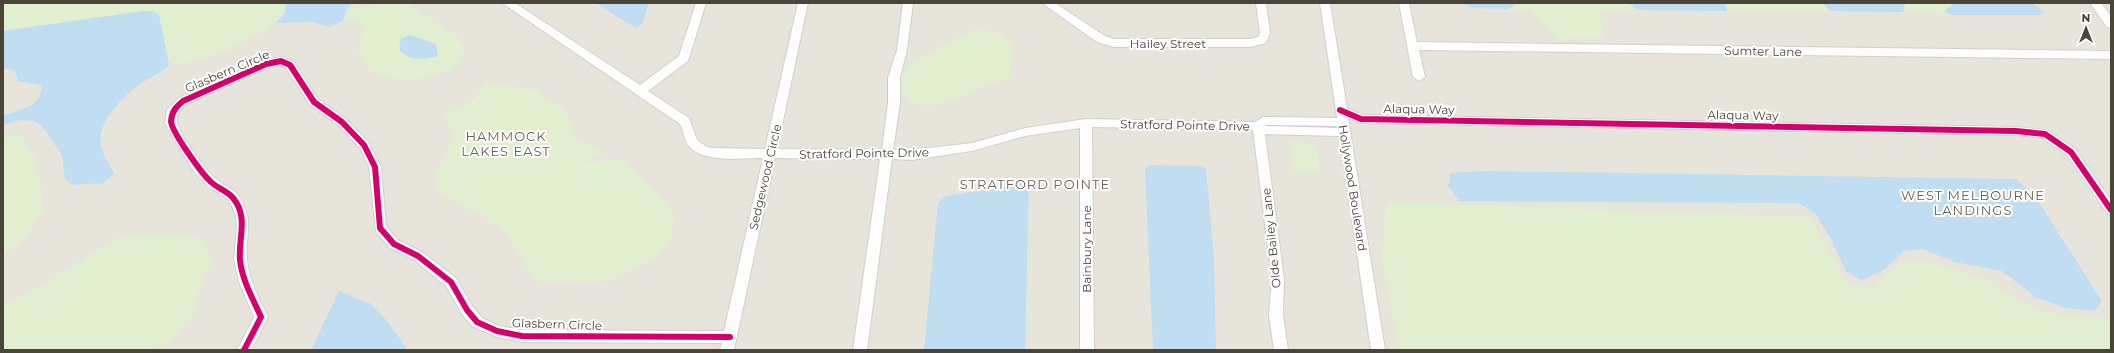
<svg xmlns="http://www.w3.org/2000/svg" width="2114" height="353" font-family="Montserrat,sans-serif">
<rect width="100%" height="100%" fill="#f4f2ee"/>
<path fill="#e7e4dc" d="M3 3H2111V350H3Z"/>
<path fill="#e1eecf" d="M3 3H286C290 27 212 58 192 62 184 63 176 63 168 62L159 15 143 11 3 31Z
M388 3H409C427 21 452 26 466 48 463 55 459 64 452 68 430 84 365 87 359 51 358 45 362 34 363 27L355 19 343 21 347 8Z
M1517 3H1628L1638 10 1600 14 1603 38 1557 39 1529 10 1509 9Z
M1725 3H1823L1830 11H1727Z
M1903 3H1955L1944 11 1951 15 1903 12 1905 5Z
M976 28 1001 34 1015 45 1010 67 1009 78C979 84 954 107 922 105 915 105 905 100 903 93 900 85 899 80 903 73 909 60 962 36 976 28Z
M495 83 538 91 545 99 561 107 569 117 577 141 595 145 605 153 581 162 624 160 651 189 666 201 674 216 671 239 655 257 607 281 555 283 535 280 502 228 440 193 435 177 448 150 454 132 442 115 474 100 485 84Z
M19 134 34 155 41 187 43 211 27 236 3 256V139Z
M1291 142H1302L1317 150 1320 173H1294Z
M1386 202 1810 217 1846 280 1868 288 1897 266 1917 259 1979 276 2042 312 2111 320V350H1399L1382 259Z
M175 235 204 240 211 263 198 293 194 312 172 341 153 350H3V306L35 289 116 239 141 236Z"/>
<path fill="#e6e3df" d="M1365 122 1397 125 1399 136 1367 134Z"/>
<path fill="#c0ddf1" d="M286 3H353L347 8 343 21 330 27 311 22 276 23 285 13Z
M596 3H649L642 24 636 28Z
M1462 3H1517L1509 9 1473 8Z
M1628 3H1725L1727 11 1638 10Z
M1823 3H1903L1905 4 1903 12 1830 11Z
M1955 3H2033L2044 12 2039 15H1951L1944 11Z
M143 11H153L159 15 169 65C161 73 152 76 143 82 125 95 93 123 102 149 104 158 111 165 114 174L103 183 72 185 65 179 62 155 42 126 35 121 21 120 3 125V115C19 111 44 106 41 85L18 81 15 72 10 69H3V31Z
M410 35 436 44 438 56C422 60 410 62 399 49L401 38Z
M1149 165 1203 166 1206 169 1214 258 1216 350H1153L1145 170Z
M1484 171 2016 179 2036 198 2102 301 2095 311 2066 308 2037 298 2002 271 1955 262 1923 249 1904 251 1886 268 1861 281 1846 271 1831 239 1815 213 1798 203 1459 201 1448 186 1451 173Z
M1029 180 1025 350H924L938 203 945 196 991 189Z
M339 291 371 304 388 322 408 350H311Z"/>
<g fill="none" stroke-linecap="round" stroke-linejoin="round">
<defs>
<path id="minor" d="M502 3H515L640 85 679 56 696 3H706L688 61 648 91 689 118 697 140 707 147 712 148 765 149 798 3H808L777 149 882 150 888 103V77L897 50 903 3H913L907 50 900 77V103L893 150H911L972 143 1025 128 1086 119 1255 122 1263 117 1337 118 1320 3H1330L1347 108 1362 115 2016 127 2049 131 2075 149 2111 200V215L2107 213 2067 155 2042 138 2016 135 1361 123 1348 118 1385 350H1371L1340 136 1265 134 1284 279 1283 315 1288 350H1274L1269 315 1272 279 1253 130 1092 127 1094 350H1080V128L1025 136 972 151 911 160 892 159 867 350H853L880 159 775 158 734 350H720L722 343 522 342 497 337 472 326 462 314 446 286 414 260 390 248 376 232 369 167 360 148 338 125 310 105 286 68 280 65 268 67 187 104C181 109 177 113 177 121 177 132 207 172 216 179 222 185 233 188 238 195 256 221 244 234 247 260 249 280 259 299 268 317L251 350H237L254 317 239 282 234 259 237 227 235 213 229 200 208 186 194 172 165 123 167 110 179 98 262 61 281 57 294 62 318 99 346 119 368 142 381 167 386 226 398 240 422 252 456 278 472 306 482 318 499 326 522 330 724 331 763 158C744 158 703 163 690 147 684 141 684 131 680 124ZM1266 125 1338 126V128L1266 126Z
M1042 3H1055L1105 36 1114 39H1251L1258 37 1260 33 1256 3H1266L1270 33 1266 43 1251 47H1114L1097 42Z
M1399 3H1409L1417 42 2111 51V59L1419 50 1425 77 1419 81 1413 77Z
M2090 3H2101L2111 16V28L2107 27Z"/>
</defs>
<use href="#minor" stroke="#d2d0cb" stroke-width="2"/>
<use href="#minor" fill="#fdfdfc" fill-rule="evenodd"/>
<defs>
<path id="cycleway" d="M1340 110 1361 119 2016 131 2045 134 2071 152 2111 210
M244 350 261 317C253 299 242 280 240 260 238 238 249 217 233 198 228 191 217 188 211 182 202 174 171 131 171 121 172 111 176 107 183 101L266 64 281 61 290 65 314 102 342 122 364 145 375 167 380 228 394 244 418 256 451 282 467 310 477 322 497 331 522 336 730 337"/>
</defs>
<use href="#cycleway" stroke="#fff" stroke-width="8"/>
<use href="#cycleway" stroke="#d6006c" stroke-width="6"/>
</g>
<g text-anchor="middle" dominant-baseline="central" stroke-width="4" stroke-linejoin="round" paint-order="stroke">
<g font-size="12" fill="#4b4439" stroke="#fff">
<text x="1168" y="43">Hailey Street</text>
<text transform="translate(1763 51) rotate(1)">Sumter Lane</text>
<text transform="translate(227 71) rotate(-23)">Glasbern Circle</text>
<text transform="translate(1419 109) rotate(1)">Alaqua Way</text>
<text transform="translate(1743 115) rotate(1)">Alaqua Way</text>
<text transform="translate(1185 125) rotate(1)">Stratford Pointe Drive</text>
<text transform="translate(864 153) rotate(-1)">Stratford Pointe Drive</text>
<text transform="translate(765 177) rotate(-77)">Sedgewood Circle</text>
<text transform="translate(1353 188) rotate(81)">Hollywood Boulevard</text>
<text transform="translate(1271 238) rotate(-96)">Olde Bailey Lane</text>
<text transform="translate(1086 249) rotate(-90)">Bainbury Lane</text>
<text transform="translate(557 324) rotate(2)">Glasbern Circle</text>
</g>
<g font-size="13" letter-spacing="1" fill="#6e6250" stroke="#fff">
<text x="506" y="136">HAMMOCK<tspan x="506" dy="15">LAKES EAST</tspan></text>
<text x="1035" y="184">STRATFORD POINTE</text>
<text x="1973" y="195">WEST MELBOURNE<tspan x="1973" dy="15">LANDINGS</tspan></text>
</g>
</g>
<rect width="2114" height="353" fill="none" stroke="#4b4439" stroke-width="8"/>
<g transform="translate(2086 28)" stroke="#ffffff" stroke-width="3" paint-order="stroke">
<path d="M0-3L7 15L0 10L-7 15Z" fill="#4b4439"/>
<text y="-6" font-size="11" font-weight="bold" text-anchor="middle" fill="#4b4439">N</text>
</g>
</svg>
